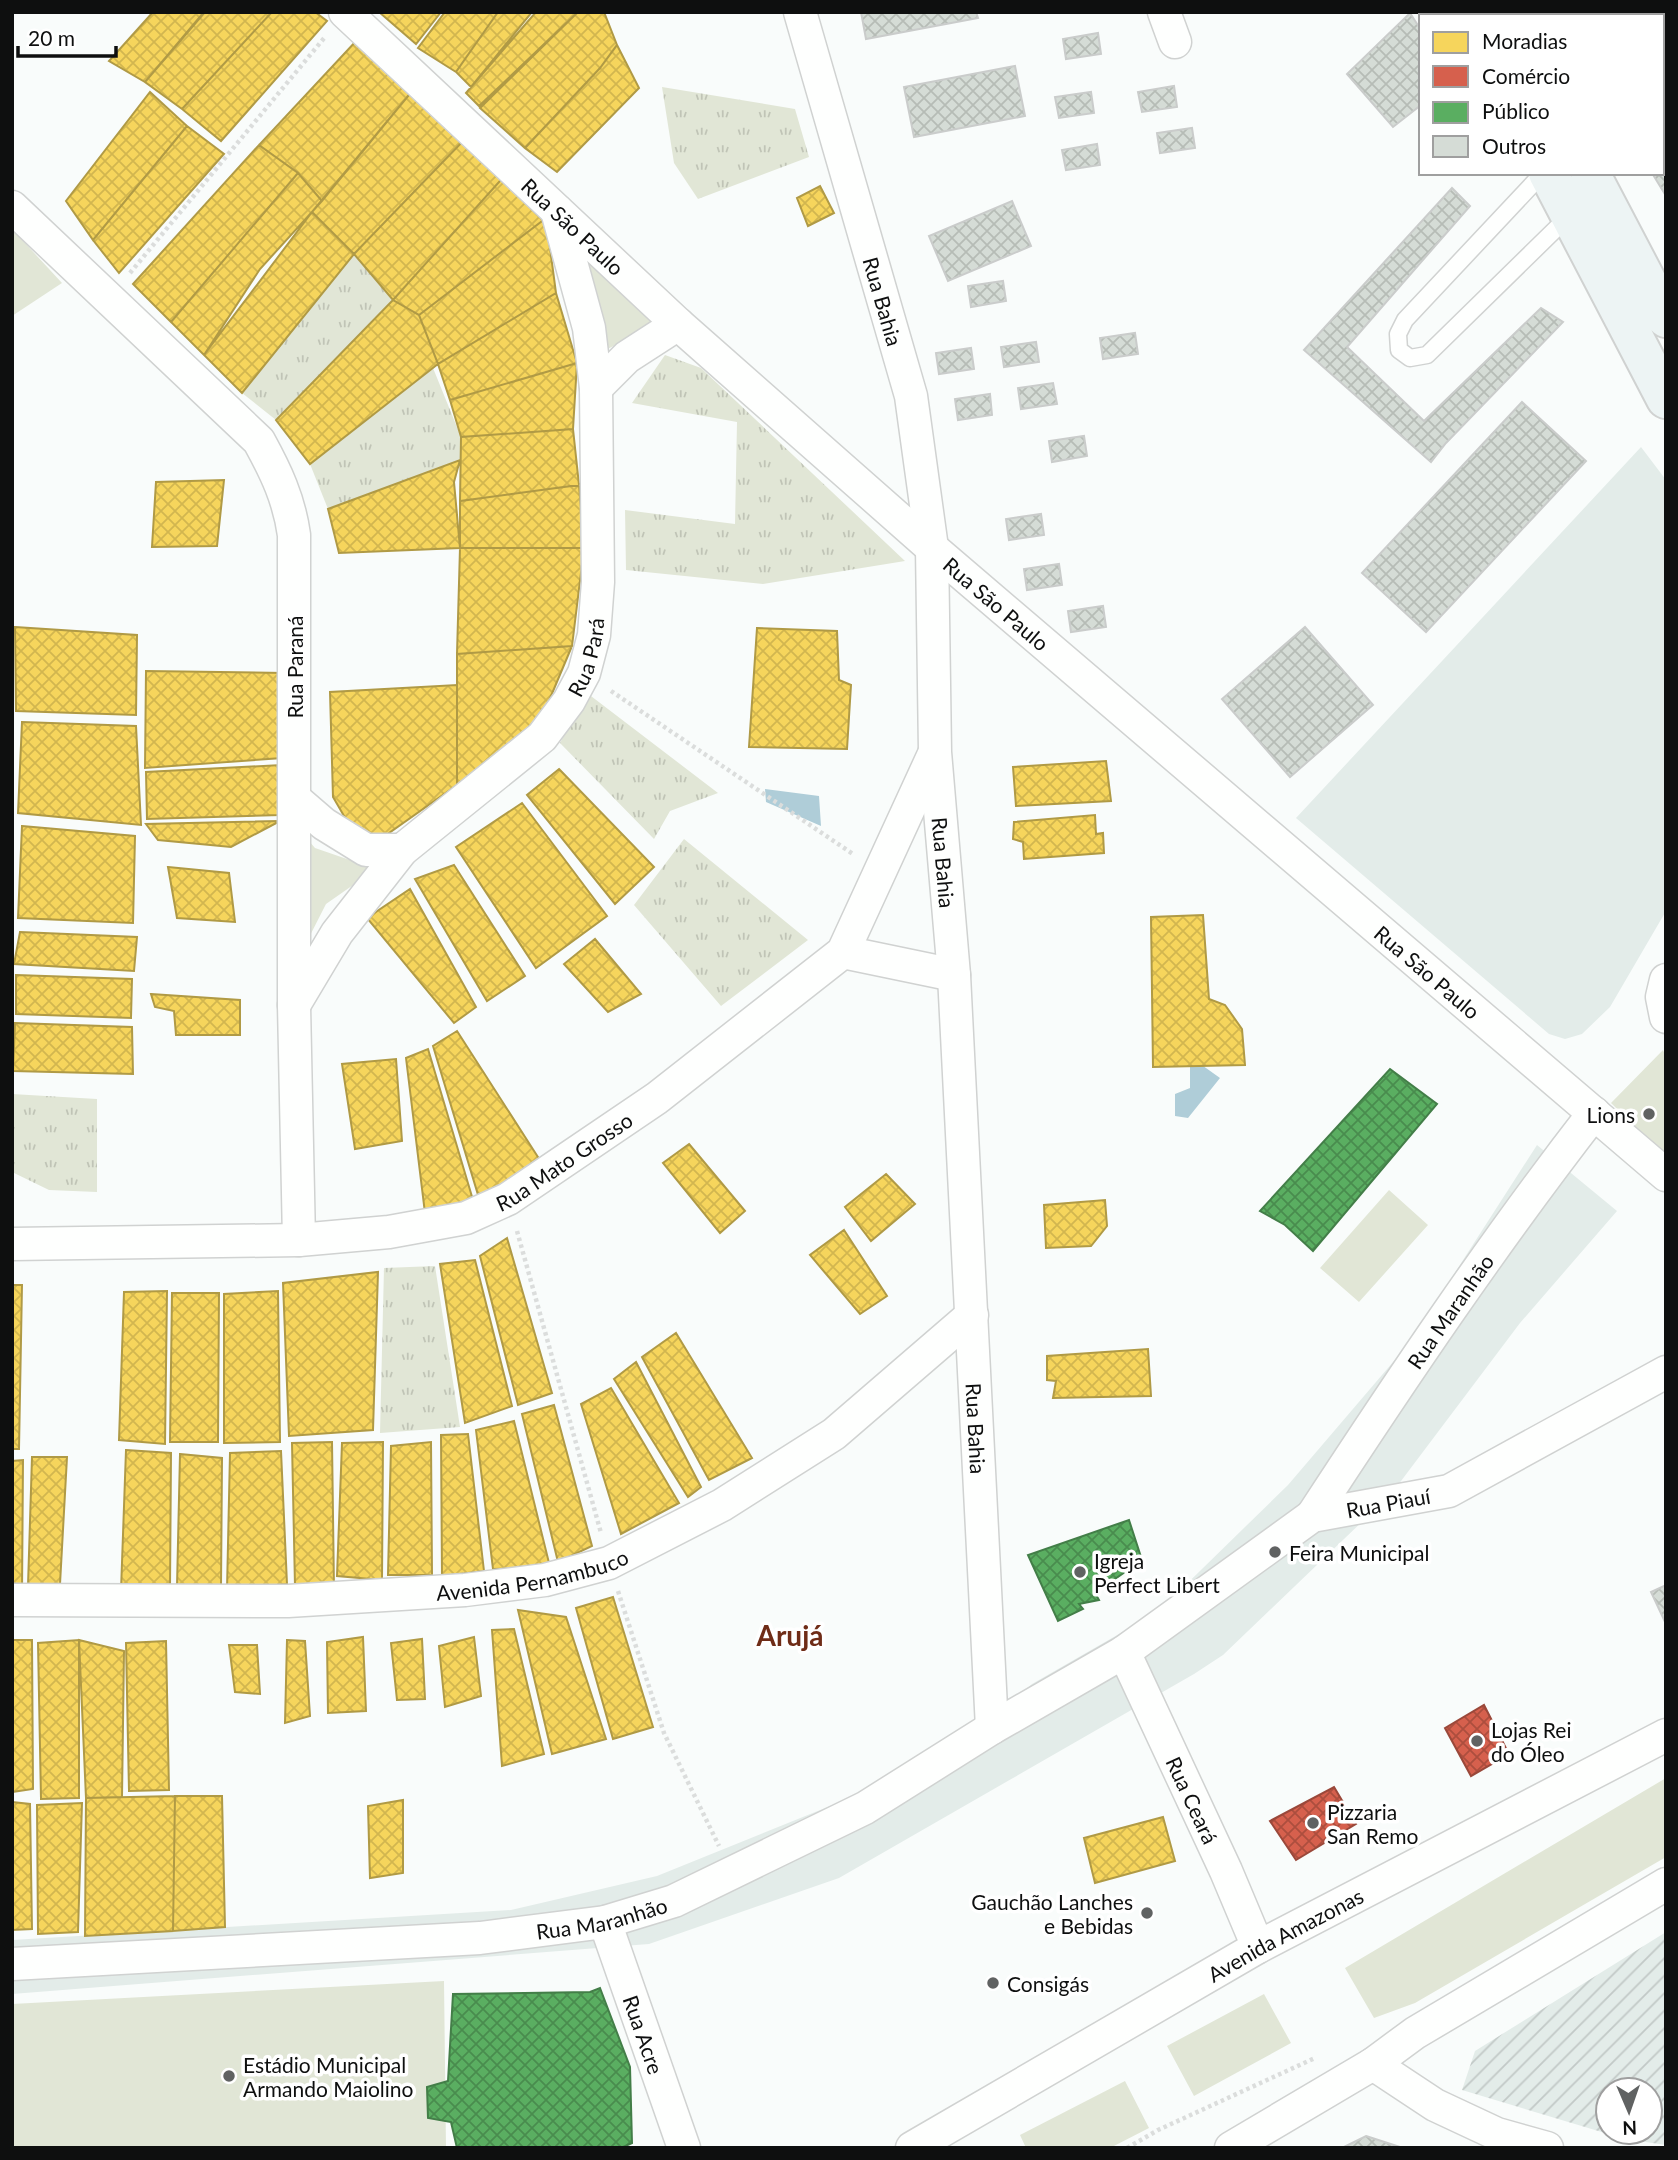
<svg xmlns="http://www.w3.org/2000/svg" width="1678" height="2160" font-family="Lato,sans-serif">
<defs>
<pattern id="industrial-furrows" width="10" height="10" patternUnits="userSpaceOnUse" patternTransform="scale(1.75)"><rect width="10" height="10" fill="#e3ece9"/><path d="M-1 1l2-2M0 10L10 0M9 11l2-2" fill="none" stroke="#c2c9c7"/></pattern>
<pattern id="grass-tufts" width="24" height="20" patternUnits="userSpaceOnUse" patternTransform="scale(1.75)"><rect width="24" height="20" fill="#e1e6d6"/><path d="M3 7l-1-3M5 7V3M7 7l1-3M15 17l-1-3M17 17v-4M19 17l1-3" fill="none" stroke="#c0c4b6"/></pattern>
<pattern id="homes-cross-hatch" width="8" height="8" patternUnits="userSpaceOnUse" patternTransform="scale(1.75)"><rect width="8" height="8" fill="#f6d55c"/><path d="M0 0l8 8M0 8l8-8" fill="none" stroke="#d2b64f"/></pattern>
<pattern id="shops-cross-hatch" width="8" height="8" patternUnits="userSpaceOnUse" patternTransform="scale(1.75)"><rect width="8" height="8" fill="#d6604d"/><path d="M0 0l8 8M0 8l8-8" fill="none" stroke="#ac4e3e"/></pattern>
<pattern id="public-cross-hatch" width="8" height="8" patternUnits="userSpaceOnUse" patternTransform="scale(1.75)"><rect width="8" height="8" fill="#5aae61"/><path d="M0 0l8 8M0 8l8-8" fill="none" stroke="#498c4e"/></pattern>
<pattern id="building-cross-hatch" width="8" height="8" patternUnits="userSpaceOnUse" patternTransform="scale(1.75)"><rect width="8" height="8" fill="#d5dcd6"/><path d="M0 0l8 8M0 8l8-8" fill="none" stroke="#b6bcb6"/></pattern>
</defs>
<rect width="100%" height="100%" fill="#f9fcfb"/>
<path fill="#e3ece9" d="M1641 447 1666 480V911L1610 1007 1582 1034 1565 1039 1549 1034 1296 818Z
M1537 1145 1617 1211 1520 1323 1392 1493 1223 1655 1194 1674 839 1878 649 1944 12 1994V1940L511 1910 657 1876 934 1764 1032 1684 1159 1611 1288 1485 1411 1341Z"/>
<path fill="url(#industrial-furrows)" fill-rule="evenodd" d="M1666 1932V2145L1625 2139 1462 2090 1475 2051ZM1608 2090H1650V2132H1608Z"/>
<path fill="url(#grass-tufts)" d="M662 87 795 109 809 157 698 199 674 163Z
M354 254 393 300 276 420 242 393Z
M665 355 701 368 905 561 763 584 626 570 625 510 735 524 737 422 632 403Z
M433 368 461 437 460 460 328 509 310 464Z
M587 693 718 793 670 811 654 839 560 743Z
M684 839 808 940 721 1006 634 905Z
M12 1094 97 1099V1192L49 1190 12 1172Z
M435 1266 460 1427 380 1433 384 1268Z"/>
<path fill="#e1e6d6" d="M12 229 62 283 12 316Z
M584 250 662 321 598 354Z
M297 827 315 848 376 869 326 904 296 963Z
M1663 1050 1666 1057V1157L1611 1103Z
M1389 1190 1428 1225 1359 1302 1320 1268Z
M1666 1778V1857L1415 2003 1374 2018 1345 1968Z
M444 1981 446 2148H12V2004Z
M1264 1994 1291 2043 1194 2096 1167 2046Z
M1125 2081 1149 2128 1110 2148H1026L1020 2135Z"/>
<path fill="#afcdd8" d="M765 789 819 796 821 826 766 802Z
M1199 1063 1220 1078 1188 1118 1175 1116V1094L1190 1088V1067Z"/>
<path fill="url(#homes-cross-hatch)" stroke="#b09a45" stroke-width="2" d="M153 12H204L145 82 109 61Z
M205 12H272L182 109 145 82Z
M272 12H315L327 21 221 141 182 109Z
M379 12H441L416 44Z
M445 12H498L456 72 418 48Z
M498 12H532L471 87 456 72Z
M536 12H578L479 106 466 93Z
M578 12H604L617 45 600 68 525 148 480 108Z
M358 39 413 90 322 201 298 173 259 145Z
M617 45 639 88 557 172 525 148 600 68Z
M413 90 465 139 354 254 312 212Z
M150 92 187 126 93 240 66 201Z
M187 126 224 154 119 273 93 240Z
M465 139 508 172 393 300 354 254Z
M259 145 298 173 171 322 133 284Z
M508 172 546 218 419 315 393 300Z
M298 173 322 201 260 269 204 355 171 322Z
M820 186 834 213 808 226 797 198Z
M312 212 354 254 242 393 204 355Z
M546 218 556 293 438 364 419 315Z
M556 293 577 363 450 400 438 364Z
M393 300 419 315 438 364 310 464 276 420Z
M577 363 573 429 461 437 450 400Z
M573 429 579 485 460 501 461 437Z
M460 460 454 482 460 548 339 553 328 509Z
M224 480 217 546 152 547 156 482Z
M579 485 584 548H460V501Z
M460 548H584L572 646 457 654Z
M15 627 137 635 136 715 16 711Z
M757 628 837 631 839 680 851 685 847 749 749 747Z
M572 646 538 727 457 785V654Z
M146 671 284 673 282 758 145 768Z
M457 685V785L379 840 351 828 333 797 330 692Z
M22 722 136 726 141 825 18 813Z
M1106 761 1111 801 1016 806 1013 767Z
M281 765 280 815 147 819 146 772Z
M559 769 654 867 615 904 527 795Z
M522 803 607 916 536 968 456 847Z
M1095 815 1096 834 1103 833 1104 853 1024 859 1023 842 1013 839 1014 822Z
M280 821 231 847 158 840 146 824Z
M22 826 135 836 133 923 18 918Z
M454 865 525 976 487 1001 415 879Z
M168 867 229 873 235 922 177 918Z
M410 889 476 1007 454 1023 367 918Z
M1203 915 1209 999 1225 1005 1242 1029 1245 1065 1153 1067 1151 917Z
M20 932 137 937 134 971 14 964Z
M595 939 641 994 608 1012 564 964Z
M16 975 132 979 131 1018 16 1014Z
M151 994 240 1000V1035H176L174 1011 155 1007Z
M15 1023 132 1027 133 1074 13 1071Z
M457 1031 545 1168 479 1198 433 1046Z
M428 1049 473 1200 425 1213 406 1058Z
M396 1059 402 1141 355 1149 342 1064Z
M689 1144 745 1211 720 1233 663 1163Z
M886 1174 915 1204 871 1241 845 1207Z
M1105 1200 1107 1226 1091 1246 1046 1248 1044 1205Z
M844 1230 887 1296 860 1314 810 1255Z
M507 1238 552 1393 518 1405 480 1256Z
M475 1260 512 1406 465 1423 440 1264Z
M378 1272 373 1430 289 1436 283 1283Z
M12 1285H22L19 1449H12Z
M167 1291 165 1444 119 1440 124 1292Z
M278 1291 280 1442 224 1443V1294Z
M172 1293H219L218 1442H170Z
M676 1333 752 1458 709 1480 642 1357Z
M1148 1349 1151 1396 1053 1398 1056 1381 1047 1380V1356Z
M636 1362 701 1487 688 1497 614 1379Z
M611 1388 679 1503 621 1534 581 1404Z
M554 1405 592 1546 558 1562 522 1414Z
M514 1421 550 1567 493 1569 476 1430Z
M468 1434 484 1571 442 1576 441 1435Z
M332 1442 334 1589 295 1586 292 1443Z
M383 1442 382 1580 337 1576 342 1443Z
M431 1442 432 1575H388L391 1446Z
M126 1450 171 1453 170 1588 121 1591Z
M281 1451 287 1584 227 1590 230 1453Z
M180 1454 222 1458 221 1587H177Z
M32 1457H67L60 1584 28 1586Z
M23 1460 22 1594 12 1593V1461Z
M613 1597 653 1727 613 1739 576 1608Z
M518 1610 566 1617 606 1739 552 1754Z
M514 1629 544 1754 502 1766 492 1630Z
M363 1637 366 1711 328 1713 327 1642Z
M474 1637 481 1696 445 1707 439 1646Z
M422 1639 425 1699 397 1700 391 1643Z
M12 1640H32L33 1789 12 1792Z
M79 1640V1798L41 1799 38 1643Z
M79 1640 124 1651 122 1797 86 1798Z
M287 1640 305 1641 310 1716 285 1723Z
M166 1641 169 1790 129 1791 126 1643Z
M229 1645H257L260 1694 235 1692Z
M175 1796H222L225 1927 173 1931Z
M175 1796 173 1931 85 1936 86 1798Z
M403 1800V1873L370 1878 368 1806Z
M12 1802 30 1804 32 1929 12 1930Z
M82 1803 78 1932 38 1934 37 1805Z
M1163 1817 1175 1861 1095 1883 1084 1838Z"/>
<path fill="url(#shops-cross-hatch)" stroke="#9a483a" stroke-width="2" d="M1484 1705 1509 1754 1471 1776 1445 1728Z
M1334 1787 1356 1824 1296 1860 1270 1821Z"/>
<path fill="url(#public-cross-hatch)" stroke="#437e48" stroke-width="2" d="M1390 1069 1437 1104 1313 1251 1285 1225 1260 1211Z
M1129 1520 1142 1560 1095 1593 1099 1600 1079 1604 1083 1609 1058 1621 1028 1555Z
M600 1988 630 2067 632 2143 621 2148H457L451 2122 428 2118 427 2087 448 2081 453 1994 590 1992Z"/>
<path fill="url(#building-cross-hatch)" stroke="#cacccb" stroke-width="2" d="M861 12H976L978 18 866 39Z
M1410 13 1421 30V105L1393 127 1347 74Z
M1098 33 1101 54 1066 59 1063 39Z
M1015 66 1025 116 914 137 904 87Z
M1174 86 1177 107 1142 112 1138 92Z
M1091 92 1094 113 1059 118 1055 97Z
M1192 128 1195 148 1160 153 1157 133Z
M1097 144 1100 165 1066 170 1062 150Z
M1666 145V196L1652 173H1662V148Z
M1452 188 1470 206 1347 347 1424 421 1541 308 1563 322 1446 443 1431 462 1304 350Z
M1012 201 1031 246 948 281 929 236Z
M1003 281 1006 301 971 307 968 286Z
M1135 333 1138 354 1103 359 1100 338Z
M1036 342 1039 362 1004 367 1001 347Z
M971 348 974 369 939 374 936 353Z
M1053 383 1057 404 1021 409 1018 388Z
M990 394 992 415 958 420 955 399Z
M1522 402 1586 461 1426 632 1362 573Z
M1084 436 1087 456 1052 462 1049 441Z
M1041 514 1044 535 1009 540 1006 519Z
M1059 564 1062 585 1027 590 1024 569Z
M1103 606 1106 627 1071 632 1068 611Z
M1305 627 1373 705 1290 777 1222 699Z
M1666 1585V1624L1651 1592Z
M1366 2136 1403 2148H1342Z"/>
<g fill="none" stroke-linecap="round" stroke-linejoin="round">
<defs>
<path id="service" d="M1543 173 1405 320 1398 334 1399 350 1410 358 1427 355 1569 216"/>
<g id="minor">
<path id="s1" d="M345 12 678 324 932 548 1666 1175"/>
<path id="s2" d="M800 12 911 396 932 548 935 752 954 975 992 1728"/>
<path d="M1164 12 1175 42"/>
<path d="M12 207 259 441C276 472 289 499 294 535V1005L299 1240"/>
<path d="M596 388 627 357 678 324"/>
<path d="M295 799 324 824 366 850H402"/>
<path d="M843 952 954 975"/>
<path d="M1666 980 1662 997 1666 1017"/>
<path id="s3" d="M294 1005 337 933 402 850 542 737 569 701 584 673 594 635 598 582 596 388 589 328 557 211"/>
<path id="s4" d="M12 1244 299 1240 389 1232 466 1218 508 1199 657 1098 843 952 934 754"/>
<path id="s5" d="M1312 1516C1402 1378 1493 1243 1594 1113"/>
<path id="s6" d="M12 1600 288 1601 465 1590 545 1580 609 1563 722 1505 834 1434 972 1315"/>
<path id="s7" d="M1124 1652 1226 1871 1258 1947"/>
<path id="s8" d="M605 1922 684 2148"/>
<path id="s9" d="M12 1964 480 1938 605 1922 674 1901 865 1808 992 1728 1124 1652 1312 1516 1449 1491 1666 1372"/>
<path d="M1373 2064 1435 2105 1497 2134 1547 2148"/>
<path id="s10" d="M912 2148 1258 1947 1666 1735"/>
<path d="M1231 2148 1373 2064 1415 2033 1666 1884"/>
</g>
<path id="secondary" d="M1464 12 1465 16
M1506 12 1508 16
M1548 173 1666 399
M1590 173 1666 318"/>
</defs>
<use href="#service" stroke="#d0d2d1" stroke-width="19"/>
<use href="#minor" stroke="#d0d2d1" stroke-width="35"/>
<use href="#secondary" stroke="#d0d2d1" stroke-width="42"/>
<path stroke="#dbdddc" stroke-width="4.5" stroke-dasharray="3.5 3.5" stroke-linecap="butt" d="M130 273 325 37
M611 691 853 854
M517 1231 601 1533
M618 1591 664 1733 719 1846
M1127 2148 1158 2130 1315 2058"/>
<use href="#service" stroke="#fefffe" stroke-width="16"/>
<use href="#minor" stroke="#fefffe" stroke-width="32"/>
<use href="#secondary" stroke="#edf4f4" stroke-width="38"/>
</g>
<g fill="#606262" stroke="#fff" stroke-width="2.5">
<circle cx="1649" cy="1114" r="7"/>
<circle cx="1275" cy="1552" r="7"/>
<circle cx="1080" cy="1572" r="7"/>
<circle cx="1477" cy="1741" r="7"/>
<circle cx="1313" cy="1823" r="7"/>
<circle cx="1147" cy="1913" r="7"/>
<circle cx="993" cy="1983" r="7"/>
<circle cx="229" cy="2076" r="7"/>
</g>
<g text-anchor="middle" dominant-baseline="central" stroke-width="7" stroke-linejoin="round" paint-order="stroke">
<g font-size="21" fill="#0e0f0f" stroke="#fff">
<text stroke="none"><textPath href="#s1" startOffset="313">Rua São Paulo</textPath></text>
<text stroke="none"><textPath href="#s2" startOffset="301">Rua Bahia</textPath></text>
<text stroke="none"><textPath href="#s1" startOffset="880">Rua São Paulo</textPath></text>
<text stroke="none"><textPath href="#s3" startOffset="462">Rua Pará</textPath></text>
<text transform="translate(294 667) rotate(-90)">Rua Paraná</text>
<text stroke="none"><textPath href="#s2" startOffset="868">Rua Bahia</textPath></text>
<text stroke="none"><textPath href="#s1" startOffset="1447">Rua São Paulo</textPath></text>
<text stroke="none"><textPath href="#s4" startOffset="569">Rua Mato Grosso</textPath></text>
<text stroke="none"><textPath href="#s5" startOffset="247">Rua Maranhão</textPath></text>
<text stroke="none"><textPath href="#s2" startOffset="1435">Rua Bahia</textPath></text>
<text stroke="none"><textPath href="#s9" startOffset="1491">Rua Piauí</textPath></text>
<text stroke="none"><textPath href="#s6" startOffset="522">Avenida Pernambuco</textPath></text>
<text stroke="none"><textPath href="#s7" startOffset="163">Rua Ceará</textPath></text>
<text stroke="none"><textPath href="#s9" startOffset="592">Rua Maranhão</textPath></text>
<text stroke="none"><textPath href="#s10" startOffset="430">Avenida Amazonas</textPath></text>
<text stroke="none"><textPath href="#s8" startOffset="119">Rua Acre</textPath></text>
</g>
<g font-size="21" fill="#0e0f0f" stroke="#fff" text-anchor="start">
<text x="1635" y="1114" text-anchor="end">Lions</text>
<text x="1289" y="1552">Feira Municipal</text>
<text x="1094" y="1560">Igreja<tspan x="1094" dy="24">Perfect Libert</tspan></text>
<text x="1491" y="1729">Lojas Rei<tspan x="1491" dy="24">do Óleo</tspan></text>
<text x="1327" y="1811">Pizzaria<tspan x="1327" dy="24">San Remo</tspan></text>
<text x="1133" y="1901" text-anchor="end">Gauchão Lanches<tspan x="1133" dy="24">e Bebidas</tspan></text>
<text x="1007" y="1983">Consigás</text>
<text x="243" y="2064">Estádio Municipal<tspan x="243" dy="24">Armando Maiolino</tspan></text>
</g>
<g font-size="28" font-weight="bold" fill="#6f2c17" stroke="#fff">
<text x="790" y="1635">Arujá</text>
</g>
</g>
<rect width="1678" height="2160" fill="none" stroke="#0e0f0f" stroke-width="28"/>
<rect x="1419" y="14" width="245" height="161" fill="#ffffff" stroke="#9f9f9f" stroke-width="2"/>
<rect x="1433" y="32" width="35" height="21" fill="#f6d55c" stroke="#9f9f9f" stroke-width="2"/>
<text x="1482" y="49" font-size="21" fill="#0e0f0f">Moradias</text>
<rect x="1433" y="66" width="35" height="21" fill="#d6604d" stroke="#9f9f9f" stroke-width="2"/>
<text x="1482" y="84" font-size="21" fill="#0e0f0f">Comércio</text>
<rect x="1433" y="102" width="35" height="21" fill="#5aae61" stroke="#9f9f9f" stroke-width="2"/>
<text x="1482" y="119" font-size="21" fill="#0e0f0f">Público</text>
<rect x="1433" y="136" width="35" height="21" fill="#d5dcd6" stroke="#9f9f9f" stroke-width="2"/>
<text x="1482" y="154" font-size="21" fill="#0e0f0f">Outros</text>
<g transform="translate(1629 2111) rotate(178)"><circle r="33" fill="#ffffff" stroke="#9f9f9f" stroke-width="2"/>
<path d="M0-5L12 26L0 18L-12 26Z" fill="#606262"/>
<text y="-10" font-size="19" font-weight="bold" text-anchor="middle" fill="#0e0f0f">N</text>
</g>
<path d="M18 46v10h98v-10" fill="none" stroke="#0e0f0f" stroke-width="3.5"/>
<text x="28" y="46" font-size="21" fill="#0e0f0f" stroke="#ffffff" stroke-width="5" paint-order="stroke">20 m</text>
</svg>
